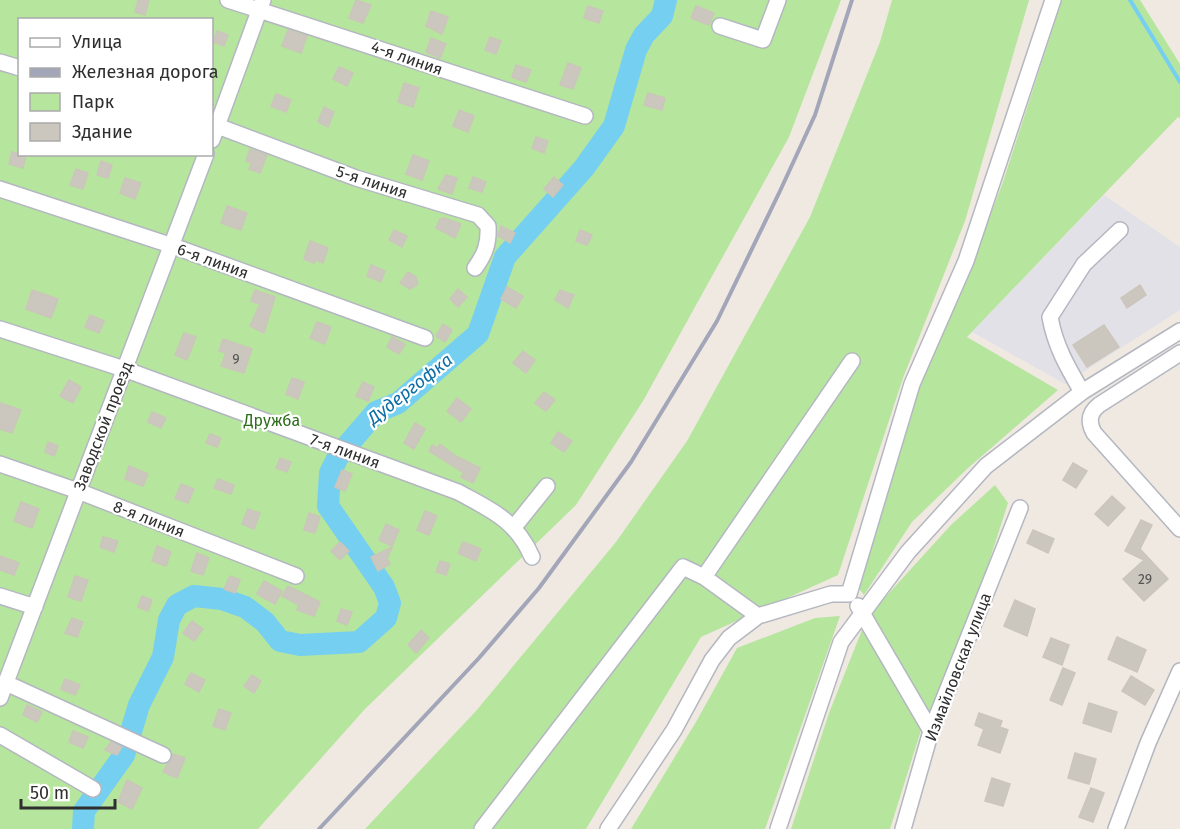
<svg xmlns="http://www.w3.org/2000/svg" width="1180" height="829" font-family="'Fira Sans',sans-serif">
<rect width="100%" height="100%" fill="#efe9e1"/>
<path fill="#e3e1e8" d="M1104 195 1180 247V310L1065 384 972 332Z"/>
<path fill="#b6e59e" fill-rule="evenodd" d="M0 0H841L789 137 643 401 576 505 365 709 258 829H0ZM20 20H212V154H20Z
M892 0H1029L965 221 903 378 838 575 701 637 586 829H365L476 711 616 542 687 441 810 217 880 42Z
M1062 0H1140L1180 64V118L1178 117 967 337 1058 390 968 468 912 522 864 595 857 586 920 380 944 323 960 295 1003 182Z
M995 485 1008 503 979 593 937 706 929 713 870 614 951 525Z
M840 616 765 829H631L696 722 737 648 815 618Z
M862 630 922 727 890 829H791L829 713Z"/>
<g fill="none" stroke-linecap="round" stroke-linejoin="round">
<path stroke="#75cff0" stroke-width="4" d="M1130 0 1180 82"/>
<path stroke="#75cff0" stroke-width="22" d="M83 829 84 811 124 755 139 705 163 657 169 620 177 605 194 596 222 599 245 607 265 622 280 641 300 645 359 642 386 618 390 603 384 587 328 506 330 473 339 455 376 412 398 403 478 334 505 257 584 168 614 126 636 50 644 35 662 16 666 0"/>
</g>
<path fill="#cbc7bf" stroke="#cbc5ba" stroke-width="1.5" d="M138 0H149L145 15 135 12Z
M356 0 371 5 363 23 349 18Z
M588 6 603 11 599 23 584 18Z
M696 6 714 13 709 25 691 18Z
M431 11 448 17 442 34 426 26Z
M288 30 307 36 301 53 282 46Z
M217 31 228 35 224 46 213 42Z
M490 37 501 41 496 54 485 50Z
M431 38 446 44 440 58 426 52Z
M568 63 581 68 573 89 560 85Z
M516 65 531 70 526 82 512 77Z
M339 67 353 73 347 86 333 79Z
M404 83 419 88 413 107 398 102Z
M648 93 665 98 662 110 644 105Z
M276 94 291 100 286 112 271 106Z
M324 107 334 112 328 127 318 122Z
M459 110 474 116 468 132 453 126Z
M536 137 548 141 544 153 532 148Z
M250 149 267 155 260 173 249 169 252 163 246 161Z
M12 152 26 155 23 168 9 164Z
M413 155 429 161 422 180 406 174Z
M101 161 112 165 108 178 97 175Z
M76 169 88 173 83 189 70 185Z
M446 175 457 178 452 194 438 189Z
M473 177 486 182 482 192 469 188Z
M554 177 563 185 553 197 544 189Z
M125 178 141 183 135 199 120 193Z
M227 206 247 213 241 230 221 223Z
M444 218 461 224 455 238 436 228 440 219Z
M501 226 515 233 510 243 498 236Z
M394 230 407 236 402 247 389 240Z
M580 230 592 235 587 245 576 241Z
M310 241 328 248 323 263 316 260 314 263 304 259Z
M371 265 385 271 381 282 367 276Z
M408 272 416 277 418 284 410 289 400 283Z
M1140 285 1146 295 1127 308 1121 298Z
M507 287 523 296 516 308 501 299Z
M458 289 467 297 458 307 450 299Z
M32 290 58 299 51 318 26 309Z
M255 290 275 297 264 333 250 326 260 304 251 301Z
M560 290 574 295 568 308 555 300Z
M90 315 104 321 99 333 85 327Z
M317 322 331 327 325 344 310 338Z
M443 324 452 330 445 342 436 336Z
M1104 325 1119 347 1087 367 1073 345Z
M184 333 196 337 187 360 175 355Z
M392 337 405 344 399 354 387 347Z
M223 339 252 349 244 373 221 366 226 353 219 351Z
M523 351 535 360 526 373 513 363Z
M292 378 304 382 298 399 286 394Z
M69 380 81 387 73 403 60 396Z
M363 382 374 387 368 401 356 396Z
M544 392 555 400 546 411 535 403Z
M457 398 471 409 461 422 447 411Z
M0 403 21 410 12 433 0 429Z
M152 412 166 418 161 428 148 422Z
M415 423 425 429 414 449 404 443Z
M558 432 572 441 564 452 551 443Z
M210 434 221 438 217 447 206 443Z
M48 442 58 446 54 456 45 452Z
M440 444 454 455 480 468 473 483 461 477 464 473 429 451 432 445 438 448Z
M280 458 291 462 287 472 276 468Z
M1073 463 1087 471 1076 488 1063 480Z
M129 466 148 474 143 486 125 479Z
M342 470 352 474 345 491 335 487Z
M218 479 234 485 231 494 214 488Z
M181 484 194 489 188 503 175 498Z
M1112 496 1125 508 1108 526 1095 514Z
M21 502 39 509 32 528 14 521Z
M248 509 260 513 254 529 242 524Z
M425 511 437 516 429 535 417 530Z
M309 513 320 517 315 533 304 530Z
M1141 520 1152 525 1140 549 1168 579 1144 601 1123 579 1144 560 1125 551Z
M386 524 399 530 392 546 379 540Z
M1033 530 1054 539 1048 553 1027 543Z
M103 537 118 541 114 552 100 547Z
M340 542 349 551 340 560 331 551Z
M463 542 481 549 476 561 458 553Z
M157 546 171 552 166 566 152 561Z
M392 547 387 558 390 564 378 571 371 557Z
M197 553 209 558 203 575 191 571Z
M0 556 19 563 14 575 0 570Z
M440 561 450 564 446 575 436 572Z
M75 576 88 580 81 601 68 597Z
M230 576 240 580 235 593 224 589Z
M264 581 282 591 275 604 257 594Z
M288 586 320 602 314 616 297 610 299 605 282 596Z
M142 596 152 600 148 611 138 607Z
M1015 600 1035 609 1027 636 1004 626Z
M341 609 352 612 347 625 337 621Z
M72 618 83 622 77 637 65 633Z
M192 621 203 629 194 641 183 633Z
M421 630 429 638 416 653 408 645Z
M1117 637 1146 650 1137 672 1108 659Z
M1051 638 1069 645 1062 665 1043 657Z
M1063 668 1075 673 1062 705 1050 700Z
M191 673 205 680 199 692 185 684Z
M252 675 261 681 254 693 244 686Z
M1131 676 1154 690 1145 705 1122 691Z
M65 679 80 685 75 695 61 689Z
M1089 703 1117 712 1111 732 1083 723Z
M27 705 42 712 37 722 23 715Z
M219 709 231 713 225 730 213 726Z
M979 713 1002 721 1000 727 1008 730 1000 753 978 745 984 729 975 725Z
M73 731 88 737 83 748 69 742Z
M111 742 122 747 117 755 105 750Z
M1075 753 1096 759 1089 784 1068 778Z
M173 754 185 758 177 778 163 772Z
M992 778 1010 784 1003 806 985 801Z
M127 780 142 788 132 809 118 802Z
M1091 788 1104 793 1093 822 1079 817Z"/>
<g fill="none" stroke-linecap="round" stroke-linejoin="round">
<defs>
<path id="minor" d="M228 0 585 116
M720 26 763 40 778 0
M0 62 20 68
M212 124 356 178 478 215 488 226C489 244 485 254 475 268
M212 140 263 0
M0 189 173 246 425 338
M0 329 124 369 458 492C491 510 516 520 532 557
M1180 353 1099 405C1089 413 1088 422 1094 433L1180 529
M1082 392C1068 368 1055 346 1050 317L1084 264 1120 230
M0 464 78 491 296 576
M514 527 547 486
M704 577 852 361
M849 594 912 384 966 261 1053 0
M0 596 35 607
M858 606 931 731
M6 683 163 755
M0 698 206 154
M0 735 93 789
M482 829 683 567 704 577 758 616
M608 829 674 730 712 660 729 638 758 616 831 594H849
M778 829 841 642 908 552 986 466 1082 392 1180 331
M903 829 931 731 1020 508
M1116 829 1148 743 1180 671"/>
</defs>
<use href="#minor" stroke="#b4b7c1" stroke-width="18"/>
<use href="#minor" stroke="#fff" stroke-width="15"/>
<path stroke="#a3a6b8" stroke-width="4" d="M319 829 479 658 539 588 631 462 717 321 780 191 815 115 852 0"/>
</g>
<g text-anchor="middle" dominant-baseline="central" stroke-width="4.5" stroke-linejoin="round" paint-order="stroke">
<g font-size="14" fill="#555452">
<text x="236" y="359">9</text>
<text x="1145" y="579">29</text>
</g>
<g font-size="16" fill="#2e2e2e" stroke="#fff">
<text transform="translate(407 58) rotate(19)">4-я линия</text>
<text transform="translate(372 182) rotate(18)">5-я линия</text>
<text transform="translate(213 261) rotate(20)">6-я линия</text>
<text transform="translate(103 426) rotate(-69)">Заводской проезд</text>
<text transform="translate(345 451) rotate(20)">7-я линия</text>
<text transform="translate(149 519) rotate(21)">8-я линия</text>
<text transform="translate(958 667) rotate(-69)">Измайловская улица</text>
</g>
<g font-size="16" fill="#2c6e1b" stroke="#fff">
<text x="272" y="420">Дружба</text>
</g>
<g font-size="18" font-style="italic" fill="#0d6fa3" stroke="#fff">
<text transform="translate(410 389) rotate(-38)">Дудергофка</text>
</g>
</g>
<rect x="18" y="18" width="195" height="138" fill="#ffffff" stroke="#ababab" stroke-width="1.5"/>
<rect x="30" y="38" width="30" height="9" fill="#ffffff" stroke="#ababab" stroke-width="1.5"/>
<text x="72" y="48" font-size="18" fill="#2e2e2e">Улица</text>
<rect x="30" y="68" width="30" height="9" fill="#a3a6b8" stroke="#ababab" stroke-width="1.5"/>
<text x="72" y="78" font-size="18" fill="#2e2e2e">Железная дорога</text>
<rect x="30" y="93" width="30" height="18" fill="#b6e59e" stroke="#ababab" stroke-width="1.5"/>
<text x="72" y="108" font-size="18" fill="#2e2e2e">Парк</text>
<rect x="30" y="123" width="30" height="18" fill="#cbc7bf" stroke="#ababab" stroke-width="1.5"/>
<text x="72" y="138" font-size="18" fill="#2e2e2e">Здание</text>
<path d="M21 799v9h94v-9" fill="none" stroke="#2e2e2e" stroke-width="3"/>
<text x="30" y="799" font-size="18" fill="#2e2e2e" stroke="#ffffff" stroke-width="4.5" paint-order="stroke">50 m</text>
</svg>
